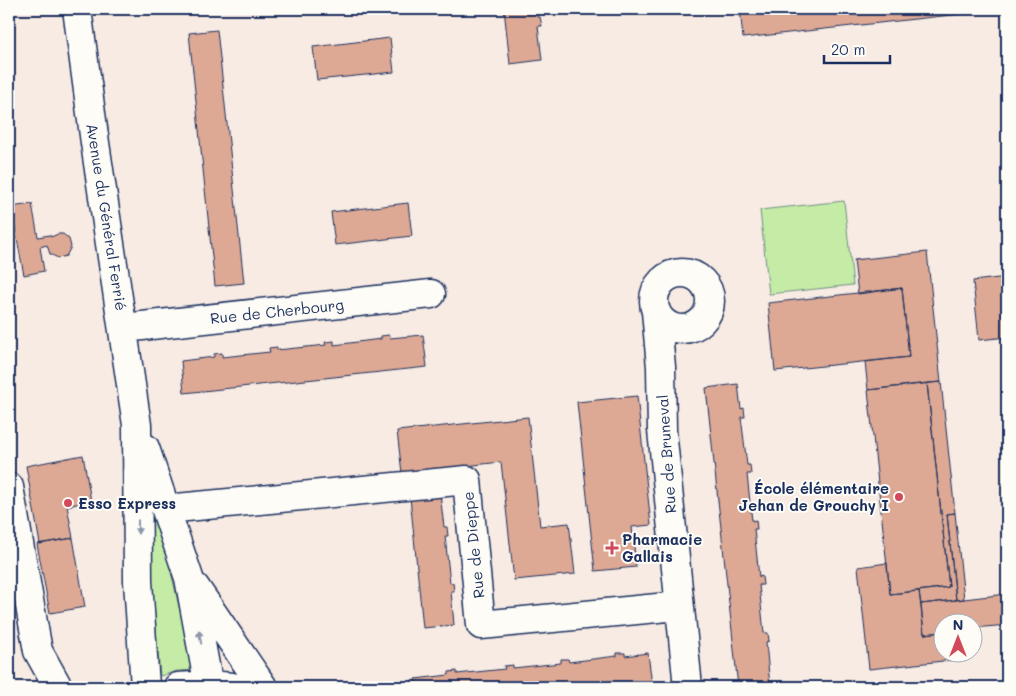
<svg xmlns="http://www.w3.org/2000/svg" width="1016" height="696" font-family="Mali,sans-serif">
<rect width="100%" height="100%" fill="#f7ebe3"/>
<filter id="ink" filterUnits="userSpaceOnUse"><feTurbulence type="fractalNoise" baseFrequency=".02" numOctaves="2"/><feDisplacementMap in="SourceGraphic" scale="10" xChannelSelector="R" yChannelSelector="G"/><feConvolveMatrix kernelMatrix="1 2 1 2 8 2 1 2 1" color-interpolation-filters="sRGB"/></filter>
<g filter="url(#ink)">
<path fill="#c5eca7" stroke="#708e82" d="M844 201 853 285 769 294 760 210Z
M140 441 194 670 177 671 160 676Z"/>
<path fill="#dea994" stroke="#1b2f5e" d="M9 9 12 28H9Z
M504 9H536L537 17H540L542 26H538L542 60 510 64Z
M740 9H1006L743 38Z
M217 30 244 283 215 286 189 33Z
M390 38 394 72 317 80 313 47Z
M408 203 412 236 335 245 331 212Z
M32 204 38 237 50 235 51 237 58 234H63L69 239 71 247 66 256 58 258 50 254 47 245 40 247 44 271 24 275 11 207Z
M927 252 941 382 868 390 865 362 909 357 902 288 858 294 854 260Z
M1007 277V337L979 340 973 281Z
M902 288 909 357 775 371 768 303Z
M389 335 390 338 423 335 427 367 184 393 181 361 214 357V354L222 353V357L270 352 269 348 277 347V350L326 345 325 342 334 341V345L381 339V336Z
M941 382 955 513 947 514 956 600 921 604 919 591 949 587 927 383Z
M927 383 949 587 890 594 868 390Z
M738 384 741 409 744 408 745 417H741L747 465H750L751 474H747L752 521 756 520 757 529H754L759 577 762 576 763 585H759L764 633H768L769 641 766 642 770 687H738L706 388Z
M637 396 651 525 632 527 636 567 595 571 577 402Z
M528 417 540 526 569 523 575 574 514 580 501 462 402 473 397 431Z
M83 455 91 501 67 506 73 538 40 544 26 466Z
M440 494 444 527H447L448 536H445L450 583H453L454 591H451L454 625 423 628 410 497Z
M955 513 964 599 956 600 947 514Z
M73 538 85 607 50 613 37 544Z
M887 563 890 594 919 591 924 634 944 632V654H970L971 658 869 669 858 567Z
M1007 594V625L974 628V624H944V632L924 634 921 604Z
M617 653H625V656L648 653 652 685 631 687H416L415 679 449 675V672L457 671V674L505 669 504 666 513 665V668L561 663V659H568L569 662 617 656Z"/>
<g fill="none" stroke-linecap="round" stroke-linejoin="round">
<defs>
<path id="minor" d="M77 9 95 143 137 425 138 581 145 687
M654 301a28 28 0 1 1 56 0a28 28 0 1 1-56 0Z
M656 311 661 367 662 430 688 687
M124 328 431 294
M145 448 189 578 209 687
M9 487 38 651 58 687
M166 509 467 480 481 625 678 606
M195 587 263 687
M178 687 209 685 232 687"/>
</defs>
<use href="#minor" stroke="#1b2f5e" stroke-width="31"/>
<use href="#minor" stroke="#fdfcf7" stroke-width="28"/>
</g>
<defs><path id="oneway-solid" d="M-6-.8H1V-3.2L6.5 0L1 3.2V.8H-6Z" transform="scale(1.25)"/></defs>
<g fill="#8c96aa">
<use href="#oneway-solid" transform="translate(138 527) rotate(90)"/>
<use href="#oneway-solid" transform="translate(200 637) rotate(-100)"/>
</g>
</g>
<g fill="#d1495b" stroke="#fdfcf7" stroke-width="2">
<circle cx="899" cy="497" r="5"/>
<circle cx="68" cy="503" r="5"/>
<path d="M609.5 540.5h5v5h5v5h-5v5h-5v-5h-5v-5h5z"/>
</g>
<g text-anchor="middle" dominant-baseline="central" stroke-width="4" stroke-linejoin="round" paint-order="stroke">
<g font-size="15" fill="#1b2f5e" stroke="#fdfcf7">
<text transform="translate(107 217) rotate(81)">Avenue du Général Ferrié</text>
<text transform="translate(277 311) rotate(-6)">Rue de Cherbourg</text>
<text transform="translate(666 454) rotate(-94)">Rue de Bruneval</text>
<text transform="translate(473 545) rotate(-96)">Rue de Dieppe</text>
</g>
<g font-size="15" font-weight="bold" fill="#1b2f5e" stroke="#fdfcf7" text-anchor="start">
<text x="889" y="488" text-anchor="end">École élémentaire<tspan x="889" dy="17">Jehan de Grouchy I</tspan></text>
<text x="78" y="503">Esso Express</text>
<text x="622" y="539">Pharmacie<tspan x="622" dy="17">Gallais</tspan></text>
</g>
</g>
<rect width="1016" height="696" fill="none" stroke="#fdfcf7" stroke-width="30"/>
<rect x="15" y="15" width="986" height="666" fill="none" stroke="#1b2f5e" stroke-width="2" filter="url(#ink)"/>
<g transform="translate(958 638)"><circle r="24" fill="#fdfcf7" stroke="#a3aaba"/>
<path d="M0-4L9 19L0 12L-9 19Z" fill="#d1495b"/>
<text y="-8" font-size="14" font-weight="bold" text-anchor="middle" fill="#1b2f5e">N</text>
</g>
<path d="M824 55v8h66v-8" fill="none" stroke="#1b2f5e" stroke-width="2.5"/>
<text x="831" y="55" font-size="15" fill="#1b2f5e" stroke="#fdfcf7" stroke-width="4" paint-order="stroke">20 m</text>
</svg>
